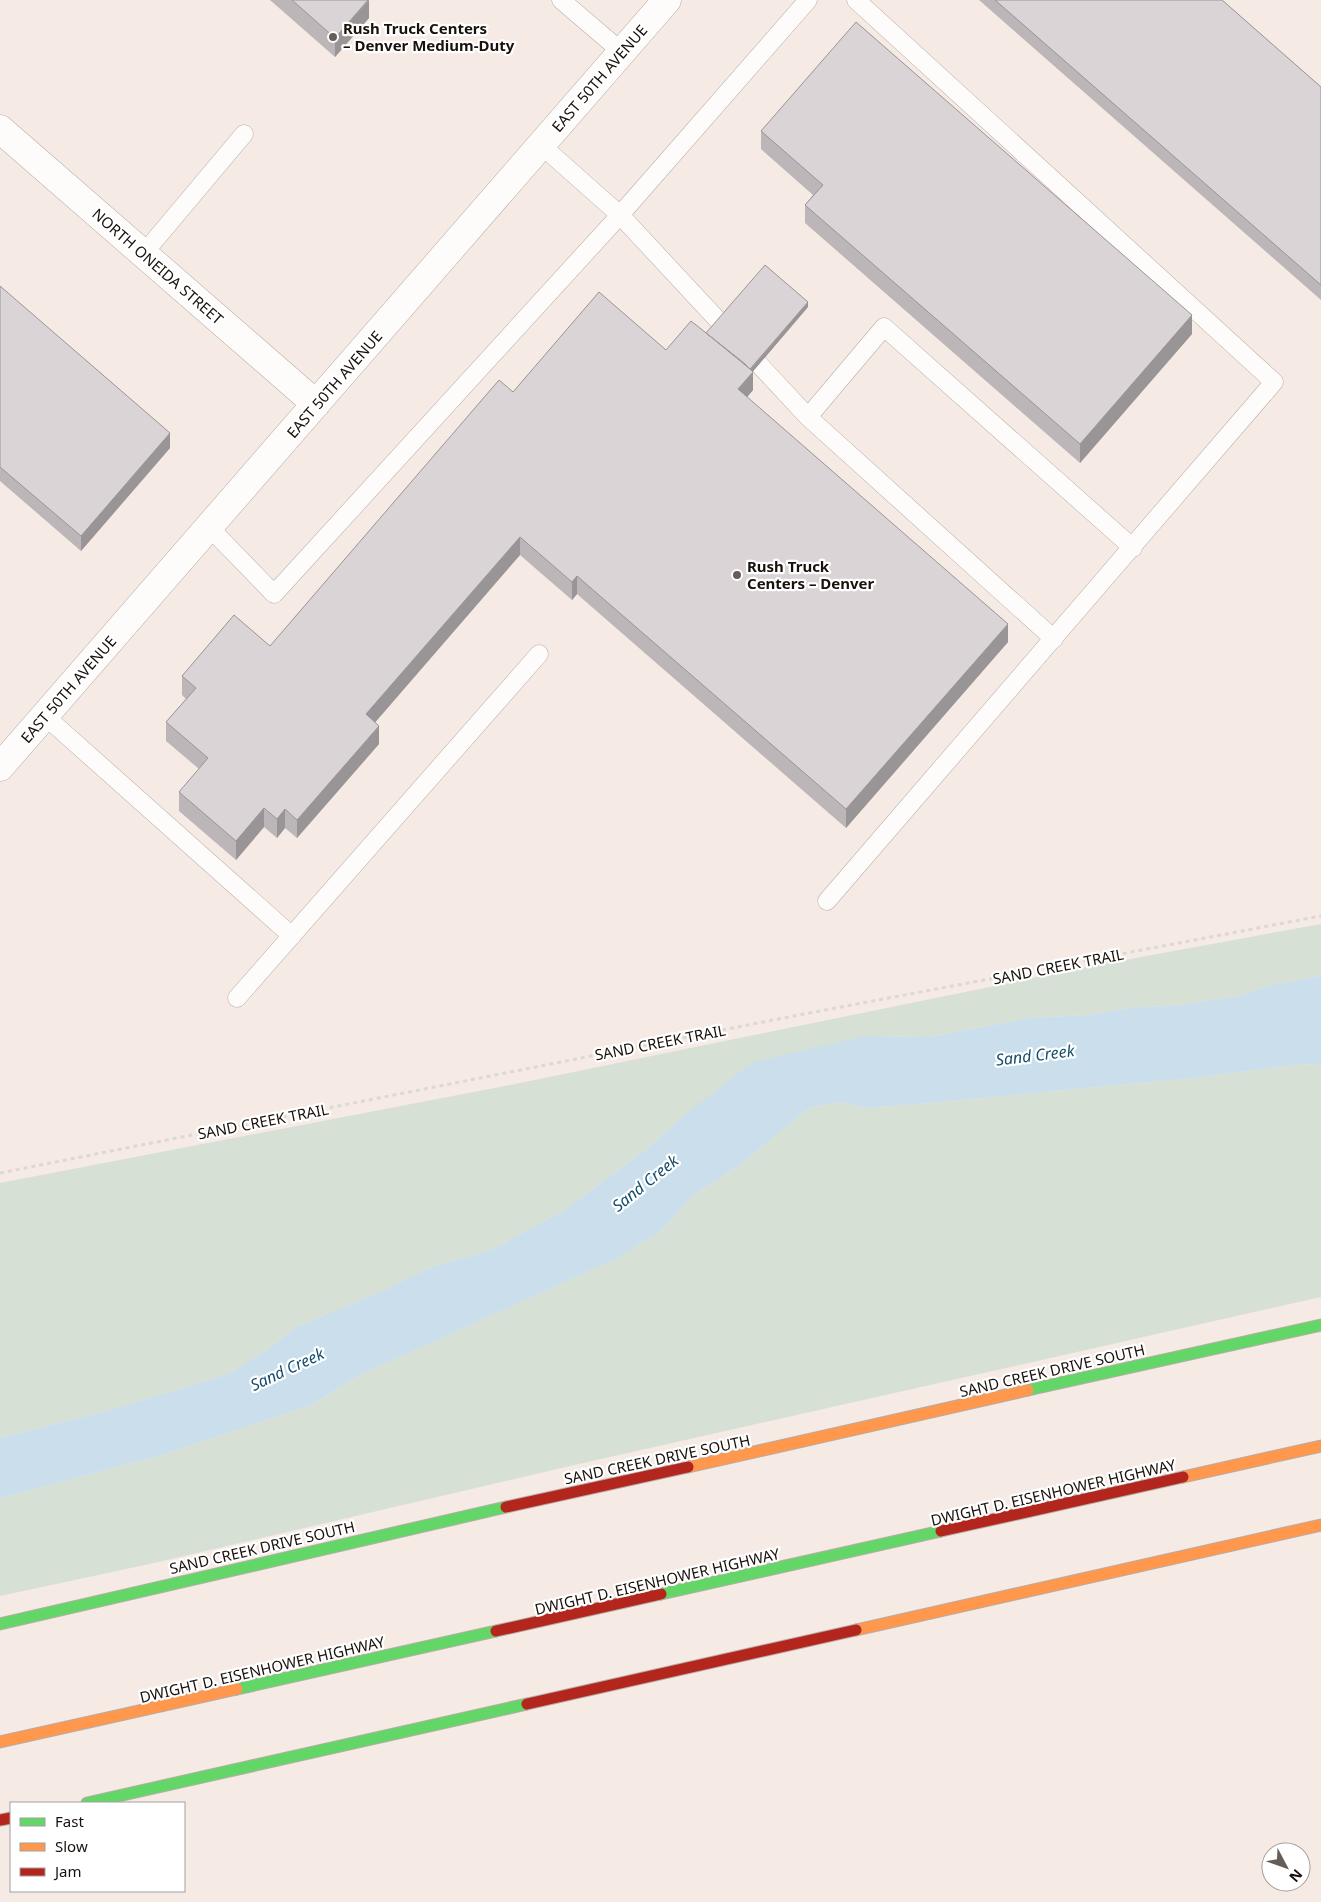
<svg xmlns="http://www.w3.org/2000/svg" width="1321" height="1902" font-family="'Noto Sans',sans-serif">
<rect width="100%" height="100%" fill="#f6eae4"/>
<path fill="#d6e0d4" d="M1321 924V976L1270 985 1238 996 1173 1006 1138 1007 1087 1015 1030 1018 929 1037 866 1036 685 1115 643 1152 563 1211 491 1250 434 1266 389 1288 296 1327 265 1351 228 1374 117 1408 0 1438V1183L510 1085 1092 966Z
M1321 1064V1297L570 1466 154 1563 0 1596V1498L159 1456 309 1406 362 1374 618 1258 663 1229 691 1197 741 1164 809 1108 840 1102 867 1108 930 1103 1202 1077 1292 1065Z"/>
<path fill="#cadeec" d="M1321 976V1064L1292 1065 1202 1077 930 1103 867 1108 840 1102 809 1108 741 1164 691 1197 663 1229 618 1258 362 1374 309 1406 159 1456 0 1498V1438L117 1408 228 1374 265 1351 296 1327 389 1288 434 1266 491 1250 563 1211 643 1152 685 1115 753 1062 866 1036 929 1037 1030 1018 1087 1015 1138 1007 1173 1006 1238 996 1270 985Z"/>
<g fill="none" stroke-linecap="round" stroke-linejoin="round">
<defs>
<path id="lane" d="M561 0 622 52
M541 145 620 215 808 417
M144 253 244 134
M209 527 274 594 620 215 808 0
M1054 639 808 417 884 327 1133 548
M45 716 292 936
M827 901 1274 382 856 0
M237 998 539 654"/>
<path id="street" d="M0 129 316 404
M0 767 667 0"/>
<path id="fast" d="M1028 1390 1321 1325
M661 1594 941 1531
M0 1624 506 1507
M237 1689 496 1631
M87 1803 527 1704"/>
<path id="slow" d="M688 1467 1028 1390
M1183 1477 1321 1446
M856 1630 1321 1525
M0 1742 237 1689"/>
<path id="jam" d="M506 1507 688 1467
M941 1531 1183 1477
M496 1631 661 1594
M527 1704 856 1630
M0 1820 11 1818"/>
</defs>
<use href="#lane" stroke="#b7ada8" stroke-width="19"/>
<use href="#street" stroke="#b7ada8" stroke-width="29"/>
<use href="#fast" stroke="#b7ada8" stroke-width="13"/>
<use href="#slow" stroke="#b7ada8" stroke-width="13"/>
<use href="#jam" stroke="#b7ada8" stroke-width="13"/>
<path stroke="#dcd8d6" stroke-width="3" stroke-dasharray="4 4" stroke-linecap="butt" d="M0 1173 778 1019 1321 916"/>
<use href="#lane" stroke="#fefcfb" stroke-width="18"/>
<use href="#street" stroke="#fefcfb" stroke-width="28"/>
<use href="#fast" stroke="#63d668" stroke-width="11"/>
<use href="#slow" stroke="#ff974d" stroke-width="11"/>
<use href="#jam" stroke="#b3261e" stroke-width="11"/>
</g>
<path fill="#bcb6b8" d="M270 0H369V18L335 57Z
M979 0H1222L1321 87V300Z
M761 131 1192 334 1080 463 805 223V205L813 195 761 149Z
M0 286 170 448 81 551 0 481Z
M808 307 753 371V390L747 397 1008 642 846 828 577 594 572 600 520 555 375 722 379 744 297 838 285 828 277 838 264 827 236 860 179 811V792L199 769 166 741V722L186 699 182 695V676L270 646 513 392 666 350 706 333Z"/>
<path fill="#999496" d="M369 0V18L335 57V38Z
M808 302V307L744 382V377Z
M1192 315V334L1080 463V444Z
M753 372V390L738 408V389Z
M170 433V448L81 551V536Z
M520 537V555L366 733V714Z
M577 576V594L572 600V582Z
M1008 624V642L846 828V809Z
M379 726V744L297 838V820Z
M264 808V827L236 860V841Z
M285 809V828L277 838V819Z"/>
<path fill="#dbd4d6" stroke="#999496" d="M292 0H368L335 38Z
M995 0H1222L1321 87V285Z
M856 22 1192 315 1080 444 805 205 823 185 761 131Z
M765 265 808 302 750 369 706 333Z
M0 286 170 433 81 536 0 467Z
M599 292 666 350 691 321 744 363 753 372 738 389 1008 624 846 809 577 576 572 582 520 537 366 714 379 726 297 820 285 809 277 819 264 808 236 841 179 792 208 758 166 722 196 688 182 676 234 615 270 646 499 380 513 392Z"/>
<g fill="#665d58" stroke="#fff" stroke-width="2">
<circle cx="333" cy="37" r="5"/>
<circle cx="737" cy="575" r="5"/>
</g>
<g text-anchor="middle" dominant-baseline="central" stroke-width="4.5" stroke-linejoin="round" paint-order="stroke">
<g font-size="15" font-weight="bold" fill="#19110c" stroke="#fff" text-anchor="start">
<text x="343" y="28">Rush Truck Centers<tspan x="343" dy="17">– Denver Medium-Duty</tspan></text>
<text x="747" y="566">Rush Truck<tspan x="747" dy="17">Centers – Denver</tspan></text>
</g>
<g font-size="15" fill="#19110c" stroke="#fff">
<text transform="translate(599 78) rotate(-49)">EAST 50TH AVENUE</text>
<text transform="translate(158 266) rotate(41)">NORTH ONEIDA STREET</text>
<text transform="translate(334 384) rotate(-49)">EAST 50TH AVENUE</text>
<text transform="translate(68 689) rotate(-49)">EAST 50TH AVENUE</text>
<text transform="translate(1058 966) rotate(-11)">SAND CREEK TRAIL</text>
<text transform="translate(660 1042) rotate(-11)">SAND CREEK TRAIL</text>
<text transform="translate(263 1121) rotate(-11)">SAND CREEK TRAIL</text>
<text transform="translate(1052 1370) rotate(-13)">SAND CREEK DRIVE SOUTH</text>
<text transform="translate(657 1459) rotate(-12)">SAND CREEK DRIVE SOUTH</text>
<text transform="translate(1053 1492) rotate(-13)">DWIGHT D. EISENHOWER HIGHWAY</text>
<text transform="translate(262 1547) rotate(-13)">SAND CREEK DRIVE SOUTH</text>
<text transform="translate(657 1581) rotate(-13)">DWIGHT D. EISENHOWER HIGHWAY</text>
<text transform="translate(262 1669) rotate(-13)">DWIGHT D. EISENHOWER HIGHWAY</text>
</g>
<g font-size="16" font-style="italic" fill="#154d6d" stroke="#fff">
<text transform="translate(1035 1055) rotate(-7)">Sand Creek</text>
<text transform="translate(645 1183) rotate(-39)">Sand Creek</text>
<text transform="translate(287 1369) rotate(-25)">Sand Creek</text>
</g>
</g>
<rect x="10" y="1802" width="175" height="90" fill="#ffffff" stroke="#a3a09e"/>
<rect x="20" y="1818" width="25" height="8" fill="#63d668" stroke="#a3a09e"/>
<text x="55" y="1827" font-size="15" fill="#19110c">Fast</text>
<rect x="20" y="1843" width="25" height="8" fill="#ff974d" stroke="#a3a09e"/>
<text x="55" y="1852" font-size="15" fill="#19110c">Slow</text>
<rect x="20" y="1868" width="25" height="8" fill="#b3261e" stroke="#a3a09e"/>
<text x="55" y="1877" font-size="15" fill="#19110c">Jam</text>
<g transform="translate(1286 1867) rotate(131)"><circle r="24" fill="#ffffff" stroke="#a3a09e"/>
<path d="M0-4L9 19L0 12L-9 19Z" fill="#665d58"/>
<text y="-8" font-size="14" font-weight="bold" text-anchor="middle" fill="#19110c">N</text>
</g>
</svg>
